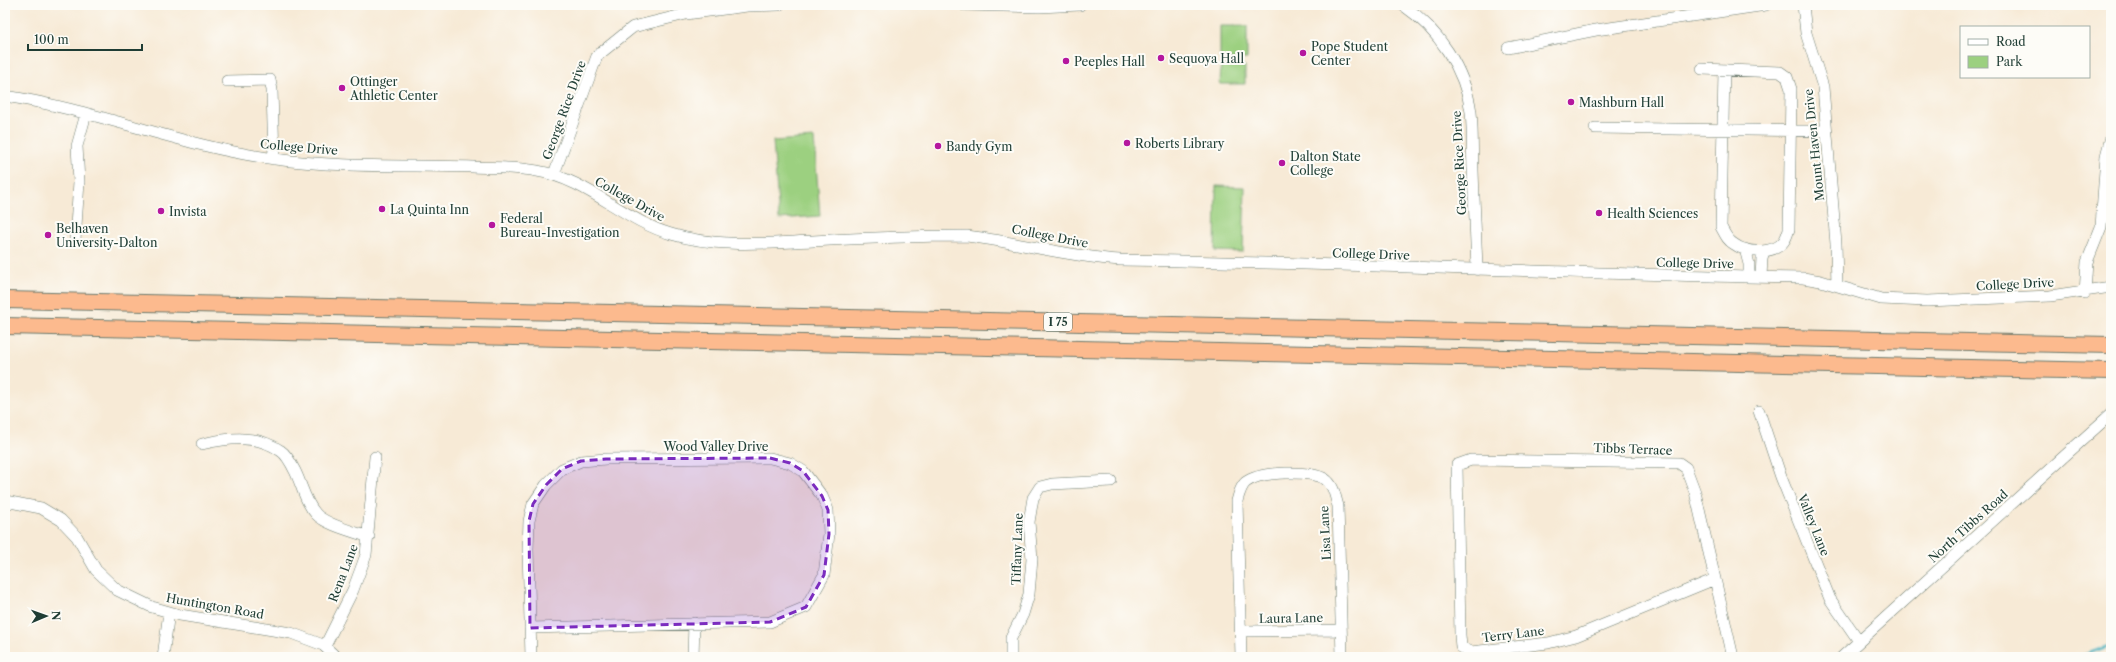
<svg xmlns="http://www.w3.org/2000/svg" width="2116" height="662" font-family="'Libre Caslon Text',serif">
<rect width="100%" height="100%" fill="#fdfcf7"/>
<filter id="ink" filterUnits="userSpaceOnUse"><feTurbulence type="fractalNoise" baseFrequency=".025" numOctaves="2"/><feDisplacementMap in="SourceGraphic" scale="8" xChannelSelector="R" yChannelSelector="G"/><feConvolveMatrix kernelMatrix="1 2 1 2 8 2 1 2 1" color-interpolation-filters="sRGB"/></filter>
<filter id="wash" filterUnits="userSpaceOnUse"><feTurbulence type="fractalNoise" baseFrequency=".012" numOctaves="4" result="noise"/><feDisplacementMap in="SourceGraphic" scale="16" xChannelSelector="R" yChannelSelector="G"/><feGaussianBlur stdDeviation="0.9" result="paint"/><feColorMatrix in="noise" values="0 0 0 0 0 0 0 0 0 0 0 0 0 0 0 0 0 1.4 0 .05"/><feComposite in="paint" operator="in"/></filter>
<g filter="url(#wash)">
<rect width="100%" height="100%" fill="#f7ead6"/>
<path fill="#9cd080" stroke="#5e865a" d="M1220 26H1247V59H1220Z
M1221 65 1245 66V84H1220Z
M814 138 820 216 779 219 773 141Z
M1216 186 1245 187 1243 252 1215 251Z"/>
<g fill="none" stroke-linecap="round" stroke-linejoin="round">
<path stroke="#46b4c1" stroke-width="2.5" d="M2079 657 2111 645"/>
</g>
</g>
<g filter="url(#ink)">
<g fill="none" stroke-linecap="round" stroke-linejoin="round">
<defs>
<path id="minor" d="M964 5 1039 7 1080 5
M1403 5C1438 29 1465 69 1471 112 1473 131 1472 151 1473 170 1474 203 1476 237 1477 270
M1803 5 1806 33 1823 87 1836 244 1837 285
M1508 48 1596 30 1766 5
M1702 69 1780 72 1787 77 1791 89 1789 229C1788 232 1787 237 1784 241 1775 254 1747 254 1734 244 1727 240 1725 234 1721 227L1724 70
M227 81 270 80 272 90 274 159
M5 96C97 110 183 147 275 159 339 168 408 165 473 167 494 168 516 167 537 171 587 179 623 220 671 234 717 248 766 243 813 241 865 238 916 236 967 236 1018 242 1068 257 1120 260 1348 263 1575 274 1803 278L1821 281 1881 299 1927 301 2050 296 2111 287
M1595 128 1826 131
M554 174 597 56 633 27 686 14 747 6 779 5
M75 240 79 182 77 146 86 114
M1745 249 1749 264V277
M1761 277 1762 258 1764 251
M2085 293 2087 262 2101 227 2106 156 2111 137
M1759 411 1781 477 1830 599 1859 641
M202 444C228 438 257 434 281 451 286 454 292 465 295 471 302 485 305 502 316 514 326 525 355 532 369 537
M5 501 41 508 61 520 77 537 96 570 117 590 152 607 180 615 291 633 323 645 336 657
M1715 579 1576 636 1548 643 1471 652 1461 647 1460 635 1457 465 1471 460 1679 463 1686 468 1695 492 1733 657
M530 628 770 622 806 607 824 575 829 534 828 510 822 496 803 471 790 463 770 458 606 459 581 461 562 469 546 485 533 504 529 521 528 549 531 657
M1241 631 1341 630
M325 646 353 590 366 555 375 457
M163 657 169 612
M693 657 694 623
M1011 657V638L1023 614 1029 594 1032 559 1029 522 1033 498 1040 487 1052 484 1111 481
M1241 657 1237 501C1239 494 1241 486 1246 482 1260 471 1310 470 1325 479 1334 485 1335 496 1338 506L1342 657
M1842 657 2111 414"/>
<path id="highway" d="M5 300 2111 345
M5 326 2111 371"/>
</defs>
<use href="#minor" stroke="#6b7a6d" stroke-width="12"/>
<use href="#highway" stroke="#6b7a6d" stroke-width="18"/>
<use href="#minor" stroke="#fff" stroke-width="11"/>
<use href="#highway" stroke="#fcba8e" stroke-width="16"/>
</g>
</g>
<path fill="#7b2cbf" fill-opacity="0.2" stroke="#7b2cbf" stroke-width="3" stroke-dasharray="8 5" stroke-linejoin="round" d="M770 458 790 463 803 471 822 496 828 510 829 534 824 575 806 607 770 622 530 628 529 521 533 504 546 485 562 469 581 461 606 459Z"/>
<g fill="#b5179e" stroke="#fdfcf7" stroke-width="1.5">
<circle cx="1303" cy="53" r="4"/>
<circle cx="1161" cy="58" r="4"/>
<circle cx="1066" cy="61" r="4"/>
<circle cx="342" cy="88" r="4"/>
<circle cx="1571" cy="102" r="4"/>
<circle cx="1127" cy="143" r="4"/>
<circle cx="938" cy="146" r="4"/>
<circle cx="1282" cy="163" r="4"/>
<circle cx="382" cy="209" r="4"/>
<circle cx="161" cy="211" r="4"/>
<circle cx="1599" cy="213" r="4"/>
<circle cx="492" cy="225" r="4"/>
<circle cx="48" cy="235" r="4"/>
</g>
<g text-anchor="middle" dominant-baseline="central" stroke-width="4" stroke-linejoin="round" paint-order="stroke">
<rect fill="#fdfcf7" stroke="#62766e" stroke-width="1" x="1044" y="313" width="28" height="18" rx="3"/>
<g font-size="11" font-weight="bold" fill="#1f3d34">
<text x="1058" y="322">I 75</text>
</g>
<g font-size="12" fill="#1f3d34" stroke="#fdfcf7" text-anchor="start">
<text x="1311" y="46">Pope Student<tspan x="1311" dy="14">Center</tspan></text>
<text x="1169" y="58">Sequoya Hall</text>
<text x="1074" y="61">Peeples Hall</text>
<text x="350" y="81">Ottinger<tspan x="350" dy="14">Athletic Center</tspan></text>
<text x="1579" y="102">Mashburn Hall</text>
<text x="1135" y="143">Roberts Library</text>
<text x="946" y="146">Bandy Gym</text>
<text x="1290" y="156">Dalton State<tspan x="1290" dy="14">College</tspan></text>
<text x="390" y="209">La Quinta Inn</text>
<text x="169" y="211">Invista</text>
<text x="1607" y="213">Health Sciences</text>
<text x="500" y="218">Federal<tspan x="500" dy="14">Bureau-Investigation</tspan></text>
<text x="56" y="228">Belhaven<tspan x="56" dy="14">University-Dalton</tspan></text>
</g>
<g font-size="12" fill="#1f3d34" stroke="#fdfcf7">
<text transform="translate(564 110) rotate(-70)">George Rice Drive</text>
<text transform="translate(1814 145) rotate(-96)">Mount Haven Drive</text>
<text transform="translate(299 147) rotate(5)">College Drive</text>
<text transform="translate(1459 163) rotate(-93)">George Rice Drive</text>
<text transform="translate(630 199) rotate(29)">College Drive</text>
<text transform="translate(1050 236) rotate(11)">College Drive</text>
<text transform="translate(1371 254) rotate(2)">College Drive</text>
<text transform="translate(1695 263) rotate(1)">College Drive</text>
<text transform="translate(2015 284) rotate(-3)">College Drive</text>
<text x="716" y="446">Wood Valley Drive</text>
<text transform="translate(1633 449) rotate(2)">Tibbs Terrace</text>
<text transform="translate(1814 525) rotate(68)">Valley Lane</text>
<text transform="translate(1968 526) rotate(-42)">North Tibbs Road</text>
<text transform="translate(1325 533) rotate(-93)">Lisa Lane</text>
<text transform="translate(1017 549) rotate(-88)">Tiffany Lane</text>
<text transform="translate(343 573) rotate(-69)">Rena Lane</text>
<text transform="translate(215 606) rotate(10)">Huntington Road</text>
<text transform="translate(1291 618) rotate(-1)">Laura Lane</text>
<text transform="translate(1513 634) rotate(-7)">Terry Lane</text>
</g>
</g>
<rect width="2116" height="662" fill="none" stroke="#fdfcf7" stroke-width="20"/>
<rect x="1960" y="26" width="130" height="52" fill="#fdfcf7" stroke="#a4b0a9"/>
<rect x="1968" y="39" width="20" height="6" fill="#ffffff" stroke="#a4b0a9"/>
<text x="1996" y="46" font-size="12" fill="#1f3d34">Road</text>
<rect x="1968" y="56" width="20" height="12" fill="#9cd080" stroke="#a4b0a9"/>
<text x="1996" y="66" font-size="12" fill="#1f3d34">Park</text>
<g transform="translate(46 616) rotate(88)" stroke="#fdfcf7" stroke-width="3" paint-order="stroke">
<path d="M0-3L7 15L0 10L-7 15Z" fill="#1f3d34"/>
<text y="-6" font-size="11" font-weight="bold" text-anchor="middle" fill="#1f3d34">N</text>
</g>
<path d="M28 44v6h114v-6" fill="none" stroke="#1f3d34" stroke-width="2"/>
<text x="34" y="44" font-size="12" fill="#1f3d34" stroke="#fdfcf7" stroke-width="3" paint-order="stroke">100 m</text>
</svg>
